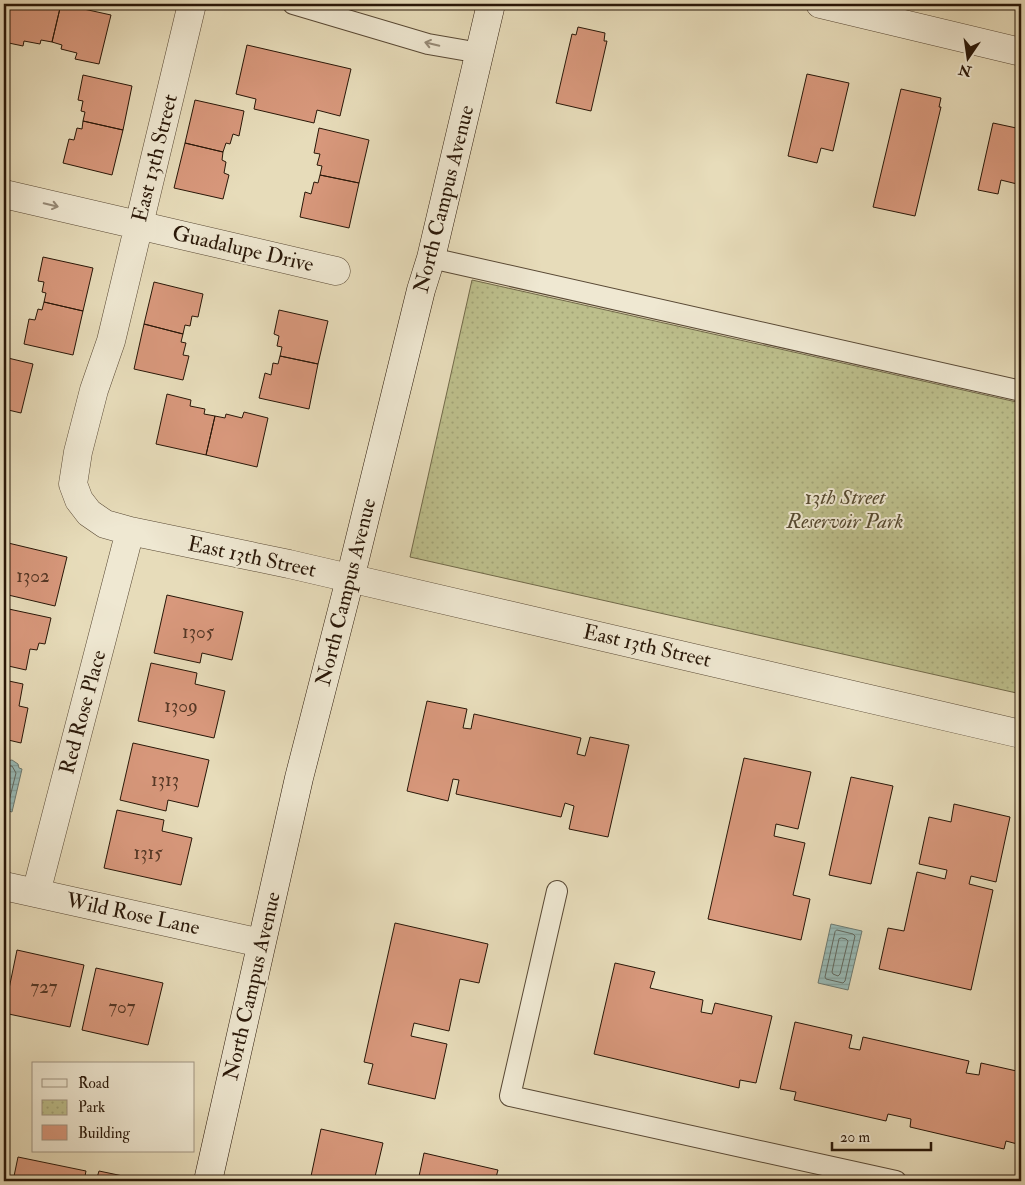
<svg xmlns="http://www.w3.org/2000/svg" width="1025" height="1185" font-family="'IM FELL Double Pica',serif">
<defs>
<pattern id="park-dots" width="8" height="8" patternUnits="userSpaceOnUse" patternTransform="scale(1.25)"><rect width="8" height="8" fill="#bcbe8b"/><path d="M2 2h.1M6 6h.1" fill="none" stroke="#a2a376" stroke-width="1.8" stroke-linecap="round"/></pattern>
<pattern id="water-rules" width="6" height="5" patternUnits="userSpaceOnUse" patternTransform="scale(1.25)"><rect width="6" height="5" fill="#98bab6"/><path d="M0 2.5h6" fill="none" stroke="#839f9b"/></pattern>
</defs>
<rect width="100%" height="100%" fill="#e7dcba"/>
<filter id="stains"><feTurbulence type="fractalNoise" baseFrequency=".004" numOctaves="4"/><feColorMatrix values="0 0 0 0 .2 0 0 0 0 .09 0 0 0 0 .02 0 0 0 .5 -.17"/></filter>
<radialGradient id="worn" r=".72"><stop offset=".6" stop-color="#630" stop-opacity="0"/><stop offset="1" stop-color="#630" stop-opacity=".3"/></radialGradient>
<path fill="url(#park-dots)" stroke="#726a4a" d="M472 280 1021 403V694L410 557Z"/>
<path fill="url(#water-rules)" stroke="#6c7970" d="M12 760 18 764 19 768 22 769 12 812 9 811 4 815V764L6 761Z
M831 924 862 931 848 990 818 983Z"/>
<g fill="none" stroke-linecap="round" stroke-linejoin="round">
<path stroke="#60685f" stroke-width="1" d="M4 766H12L16 773 8 805 4 809
M837 930 853 934 855 936 845 981 843 983 826 979 825 977 835 932Z
M842 938 846 939 848 941 840 974 838 976 833 974 832 972 839 939Z"/>
</g>
<path fill="#d8987c" stroke="#291708" d="M7 4H61L52 42 41 40 40 44 24 41 23 46 4 42V17Z
M61 4 111 15 99 64 75 59 77 53 61 49 62 45 52 42Z
M578 27 605 33 604 41H607L591 111 556 103 572 34 576 35Z
M247 45 351 69 340 116 317 110 314 123 254 109 256 99 236 94Z
M807 74 849 83 833 151 821 148 817 163 788 156Z
M83 75 132 86 123 130 83 121 85 112 81 111 83 101 78 100Z
M901 89 941 98 939 107H941L915 216 873 207Z
M195 100 244 111 239 136 233 134 230 144 226 143 223 152 185 143Z
M83 121 123 130 112 175 63 163 69 139 74 140 77 128 82 129Z
M993 123 1021 129 1018 142 1021 143V185L1001 180 998 194 978 190Z
M319 128 369 140 359 183 320 175 322 166 317 165 320 154 314 153Z
M185 143 223 152 222 160 226 162 224 173 229 175 223 199 174 188Z
M320 175 359 183 349 228 300 217 305 192 311 194 314 182 318 183Z
M43 257 93 268 83 311 44 302 46 293 42 292 44 282 38 281Z
M154 282 203 294 198 317 192 316 190 326 185 325 183 334 144 324Z
M44 302 83 311 73 355 24 344 29 319 35 320 38 309 42 310Z
M279 310 328 321 318 364 280 356 282 347 277 346 279 336 274 334Z
M144 324 183 334 181 342 186 343 183 355 189 356 183 380 134 369Z
M280 356 318 364 309 409 259 398 265 373 271 375 273 363 278 364Z
M8 358 33 364 21 413 4 409V363H7Z
M167 394 191 400 190 406 205 409 204 414 215 416 206 455 156 444Z
M244 412 268 418 257 467 206 455 215 416 225 418 226 414 242 418Z
M4 542 67 557 55 606 4 594Z
M167 595 243 612 232 660 202 653 200 663 154 653Z
M4 608 51 618 45 644 39 643 37 650 30 649 26 670 4 665Z
M151 663 197 673 195 684 225 691 214 738 138 721Z
M4 680 23 684 19 706 28 708 21 743 4 739Z
M427 701 467 709 463 728 471 729 474 714 581 738 577 754 585 756 590 737 629 745 608 837 569 829 574 806 565 803 561 817 456 794 459 780 453 779 448 801 407 791Z
M133 743 209 760 198 807 168 800 166 811 120 800Z
M744 758 811 772 798 829 776 824 774 836 805 843 793 895 810 899 801 940 708 919Z
M851 777 893 786 871 884 829 875Z
M954 804 1010 817 996 882 971 876 969 884 993 890 971 990 879 969 888 928 904 931 917 872 945 879 947 870 919 864 929 817 951 822Z
M117 810 164 820 162 831 192 838 181 885 104 868Z
M395 923 488 944 479 983 460 979 449 1031 414 1023 411 1036 447 1044 435 1099 368 1084 373 1064 364 1062Z
M17 950 84 965 70 1027 4 1013Z
M615 963 655 972 650 988 703 1000 701 1012 712 1014 715 1003 772 1016 756 1083 740 1080 739 1088 594 1054Z
M96 968 163 983 148 1045 82 1030Z
M795 1022 852 1035 849 1048 860 1050 863 1037 969 1061 966 1073 979 1075 981 1063 1021 1072V1145L1006 1141 1004 1149 910 1127 911 1119 888 1114 886 1121 794 1100 796 1092 780 1089Z
M321 1129 383 1143 374 1181H310Z
M424 1153 498 1170 495 1181H418Z
M18 1157 86 1171 84 1181H13Z
M99 1171 147 1181H96Z"/>
<g fill="none" stroke-linecap="round" stroke-linejoin="round">
<defs>
<path id="service" d="M293 4 428 44 480 53
M431 258 1021 391
M557 891 510 1096 896 1181"/>
<path id="minor" d="M192 4 111 341 94 390 78 452 73 484 79 500 89 513 105 524 130 531 289 564 1021 734
M820 4 1021 52
M4 194 336 271
M4 886 261 943
M36 893 130 531"/>
<path id="secondary" d="M208 1181 299 778 350 579 421 290 431 258 491 4"/>
</defs>
<use href="#service" stroke="#584834" stroke-width="22"/>
<use href="#minor" stroke="#584834" stroke-width="29"/>
<use href="#secondary" stroke="#291708" stroke-width="29"/>
<use href="#service" stroke="#efe8d2" stroke-width="20"/>
<use href="#minor" stroke="#efe8d2" stroke-width="28"/>
<use href="#secondary" stroke="#efe8d2" stroke-width="28"/>
</g>
<defs><path id="oneway-shaft" d="M-6 0H5M1.5-3L5.5 0L1.5 3" fill="none" stroke-width="1.6" stroke-linecap="round" stroke-linejoin="round" transform="scale(1.25)"/></defs>
<g stroke="#968a77">
<use href="#oneway-shaft" transform="translate(432 44) rotate(-167)"/>
<use href="#oneway-shaft" transform="translate(51 205) rotate(13)"/>
</g>
<g text-anchor="middle" dominant-baseline="central" stroke-width="4" stroke-linejoin="round" paint-order="stroke">
<g font-size="19" fill="#553725">
<text x="33" y="576">1302</text>
<text x="198" y="632">1305</text>
<text x="181" y="706">1309</text>
<text x="165" y="780">1313</text>
<text x="148" y="853">1315</text>
<text x="44" y="987">727</text>
<text x="122" y="1007">707</text>
</g>
<g font-size="21" fill="#291708" stroke="#efe8d2">
<text transform="translate(155 158) rotate(-76)">East 13th Street</text>
<text transform="translate(444 199) rotate(-76)">North Campus Avenue</text>
<text transform="translate(243 249) rotate(13)">Guadalupe Drive</text>
<text transform="translate(252 557) rotate(12)">East 13th Street</text>
<text transform="translate(346 592) rotate(-76)">North Campus Avenue</text>
<text transform="translate(647 646) rotate(13)">East 13th Street</text>
<text transform="translate(83 712) rotate(-75)">Red Rose Place</text>
<text transform="translate(133 914) rotate(12)">Wild Rose Lane</text>
<text transform="translate(252 986) rotate(-77)">North Campus Avenue</text>
</g>
<g font-size="21" font-style="italic" fill="#55492f" stroke="#efe8d2">
<text x="845" y="497">13th Street<tspan x="845" dy="24">Reservoir Park</tspan></text>
</g>
</g>
<rect width="1025" height="1185" fill="none" stroke="#e7dcba" stroke-width="20"/>
<rect x="5" y="5" width="1015" height="1175" fill="none" stroke="#291708" stroke-width="2.5"/>
<rect x="10" y="10" width="1005" height="1165" fill="none" stroke="#291708"/>
<rect x="32" y="1062" width="162" height="90" fill="#efe8d2" stroke="#a09481"/>
<rect x="42" y="1079" width="25" height="8" fill="#efe8d2" stroke="#a09481"/>
<text x="78" y="1088" font-size="15" fill="#291708">Road</text>
<rect x="42" y="1100" width="25" height="15" fill="url(#park-dots)" stroke="#a09481"/>
<text x="78" y="1112" font-size="15" fill="#291708">Park</text>
<rect x="42" y="1125" width="25" height="15" fill="#d8987c" stroke="#a09481"/>
<text x="78" y="1138" font-size="15" fill="#291708">Building</text>
<g transform="translate(968 58) rotate(193)" stroke="#efe8d2" stroke-width="4" paint-order="stroke">
<path d="M0-4L9 19L0 12L-9 19Z" fill="#291708"/>
<text y="-8" font-size="14" font-weight="bold" text-anchor="middle" fill="#291708">N</text>
</g>
<path d="M832 1142v8h99v-8" fill="none" stroke="#291708" stroke-width="2.5"/>
<text x="840" y="1142" font-size="15" fill="#291708" stroke="#efe8d2" stroke-width="4" paint-order="stroke">20 m</text>
<rect width="100%" height="100%" filter="url(#stains)"/>
<rect width="100%" height="100%" fill="url(#worn)"/>
</svg>
